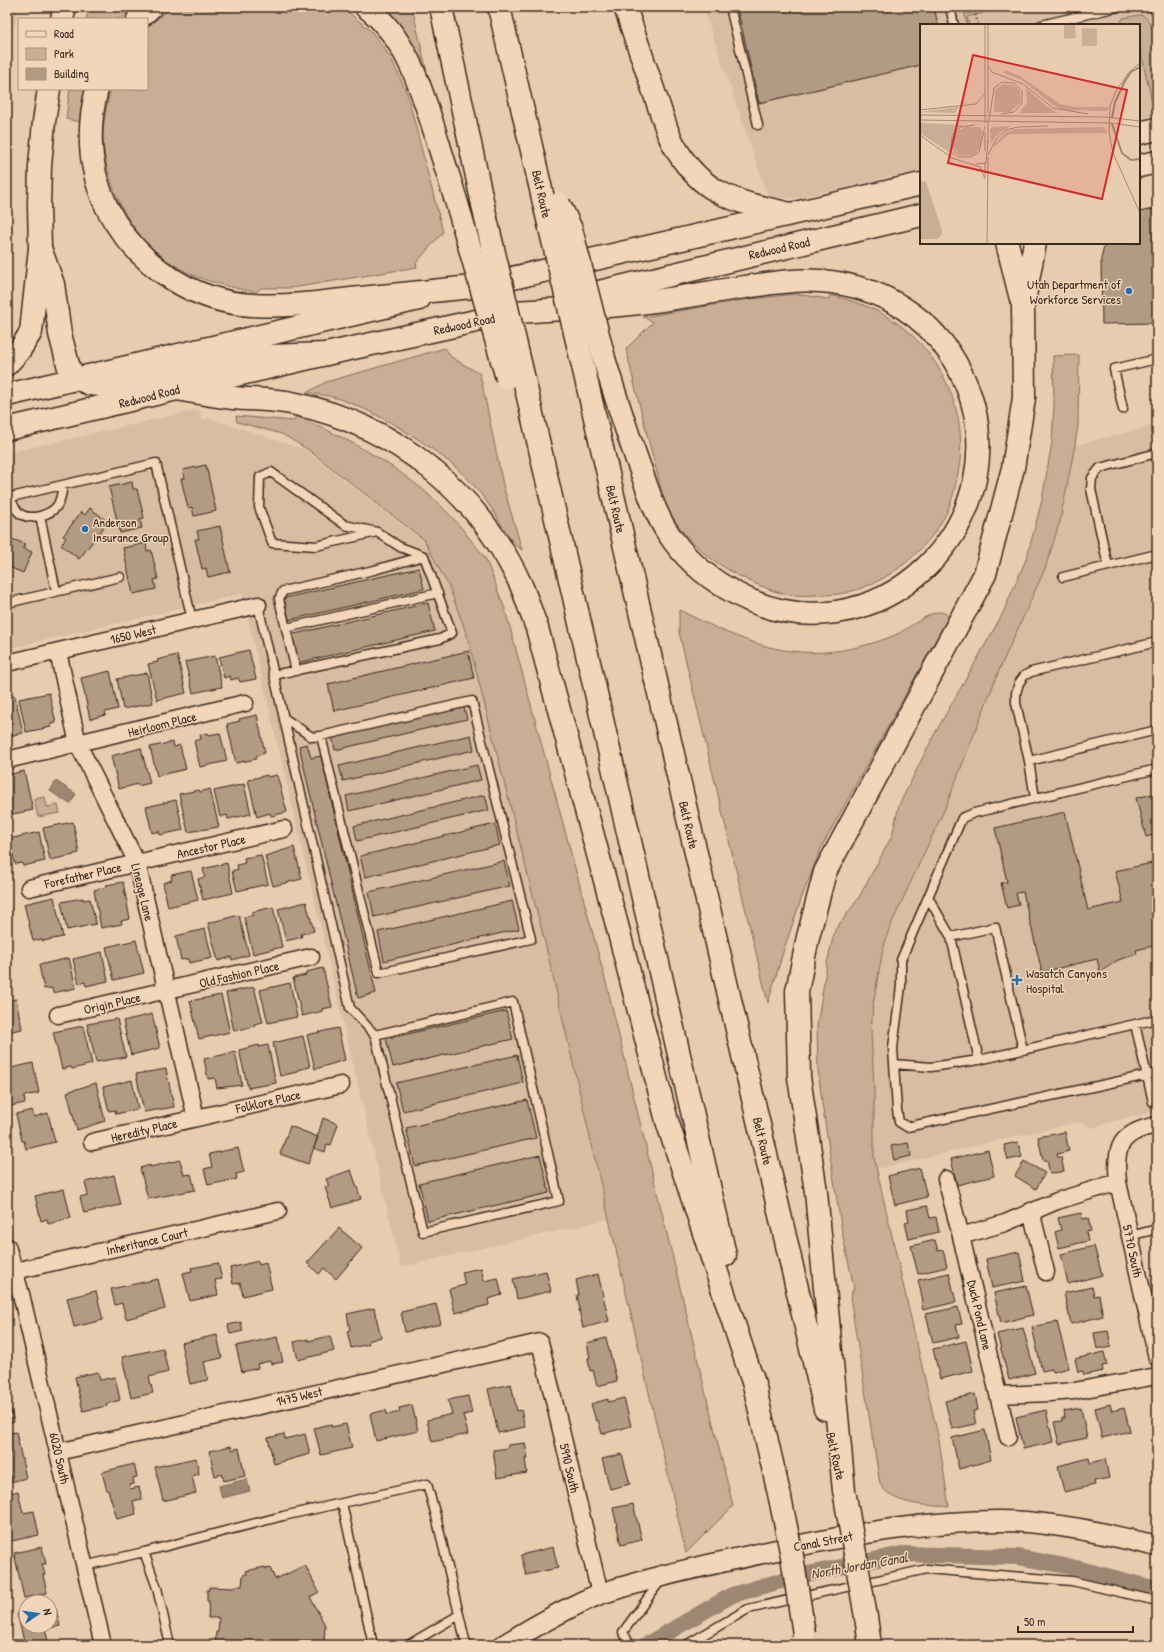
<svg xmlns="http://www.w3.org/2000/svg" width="1164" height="1652" font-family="'Patrick Hand',sans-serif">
<rect width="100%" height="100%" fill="#e8ccb0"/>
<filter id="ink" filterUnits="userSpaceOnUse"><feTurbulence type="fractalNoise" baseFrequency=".025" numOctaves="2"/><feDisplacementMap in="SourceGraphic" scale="8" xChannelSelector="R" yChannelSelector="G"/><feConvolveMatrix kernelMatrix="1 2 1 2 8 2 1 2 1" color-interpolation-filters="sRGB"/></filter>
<g filter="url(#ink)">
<path fill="#d8bda2" d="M7 7H19L7 55Z
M703 7H1157V115L1139 119V25H921V170L798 198 767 199V194Z
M196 410 200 411 202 420 209 418 305 450 420 539 429 549 441 570 459 611 467 635 548 955 609 1219 401 1267 242 594 7 649V453Z
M1157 425V1111L1102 1124 1094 1128 1078 1122 877 1169 874 1158V1085L871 1033 873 1005 882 954 889 929 946 806 1000 668 1045 569 1060 521 1075 445Z"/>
<path fill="#c8ae95" stroke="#826c5a" d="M90 7H131L121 19H86Z
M172 7H342L372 32 391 58 407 93 443 232 416 263 417 267 292 288H261L256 292C224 286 192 279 165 259 129 234 107 186 103 143 102 126 106 106 111 89H147V27Z
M383 7H412L427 72 422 66 399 25Z
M963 7H965L967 14 998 7V9L967 17 969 25H967Z
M1140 15C1161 16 1157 90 1157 106L1153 107 1139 43V25H1121V22L1123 18Z
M70 89H85L81 122 66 119Z
M795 294 829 299 830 295C847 299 863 304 879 312 935 341 969 405 959 468 956 483 953 500 946 514 926 551 891 581 849 592 838 595 825 595 814 595 801 596 787 596 774 591 768 589 762 586 756 584 720 568 688 546 669 511 662 498 659 480 655 465 645 427 635 388 626 349L653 322 643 317 743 300Z
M445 348 451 357 480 374 503 485 522 550C508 541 502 523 492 509 487 502 481 494 475 487 450 455 375 409 336 398 326 395 316 394 306 393L326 382Z
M1079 355 1078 425 1075 445 1060 521 1045 569 1000 668 946 806 889 929 882 954 873 1005 871 1033 874 1085V1158L939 1440 949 1507C926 1505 893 1506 880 1484L851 1303 852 1291 854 1288 842 1232 823 1110 818 1069 817 1026 827 963 835 930 858 899 892 836 899 805 934 735 1002 615 1027 557 1042 500 1052 442 1054 405 1053 356Z
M236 416 294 421 296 416C361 444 427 481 470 539 475 545 481 552 485 558 493 575 498 593 505 609L607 986 733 1506 686 1553 548 955 467 635 450 589 424 540 307 449 282 434 237 422Z
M679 610C744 642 792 665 866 645 876 642 887 639 897 634 908 629 930 611 941 612 943 612 947 615 949 616L822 846 803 894 784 949 768 1003 679 632Z
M45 797 47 807 58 805 60 813 38 817 34 799Z"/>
<path fill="#9e8772" stroke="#766250" d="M56 781 76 794 70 804 50 791Z
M247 1479 250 1491 222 1498 219 1486Z"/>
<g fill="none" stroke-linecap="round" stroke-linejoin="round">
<path stroke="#9e8772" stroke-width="16" d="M646 1645 732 1595 798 1576 902 1554 1018 1557 1076 1568 1157 1589"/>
</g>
<path fill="#b29a83" stroke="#3b2a1e" d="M737 7H934L938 25H921V65L759 103Z
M1157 208V323L1102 324 1101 259 1105 243H1139V212Z
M206 465 216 511 194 516 192 507 188 508 181 479 185 478 183 470Z
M132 482 133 489H137L144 518 140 519 142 528 120 533 109 487Z
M90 508 108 522 79 559 61 545 66 538 63 536 81 512 85 515Z
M220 526 230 572 208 577 206 568 202 569 195 539H199L197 531Z
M7 537 25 544 23 548 32 552 23 573 7 566Z
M146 543 147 551 151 550 158 579 154 580 156 589 133 594 123 548Z
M419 568 424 589 289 620 284 598Z
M428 603 435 631 297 663 290 635Z
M249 650 256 679 240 682 238 678 231 680 230 676 224 678 219 657Z
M468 651 474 678 334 711 328 684Z
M177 655 186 693 157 700 148 664 158 662 157 660Z
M215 656 222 687 193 693 185 662Z
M110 671 118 709 105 712 106 715 90 719 81 678Z
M147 673 153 703 123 709 117 679Z
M49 693 56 723 51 724V727L26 732 19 699Z
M15 696 23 733 9 736 10 738 7 739V697Z
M463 704 467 719 335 750 332 735Z
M257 715 265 753 256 756V759L236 763 227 724 240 721 239 719Z
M208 733V735L220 733 227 761 200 767 194 741 201 739 200 735Z
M471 735 474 750 343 781 339 766Z
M173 742 174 747 180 745 186 769 157 776 150 747Z
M307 744 311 758 321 756 376 993 358 998 299 746Z
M141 748 150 783 138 786V784L119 789 111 756Z
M477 765 481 780 349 811 346 796Z
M24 771 33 810 13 814V813L7 814V775Z
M267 775 268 777 277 775 287 812 271 816 270 813 257 817 248 780Z
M244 784 251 814 228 819 227 815 220 817 214 791Z
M210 789 219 827 188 832 179 794 199 790 200 792Z
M1157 793V834L1146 837 1136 798Z
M485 795 489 810 357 841 354 826Z
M176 800 183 830 160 835 159 831 152 833 146 807Z
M1065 812 1088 910 1123 902 1115 871 1157 862V945L1136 950 1137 954 1118 960 1100 972 1097 959 1042 972 1023 892 1016 893 1019 905 1007 908 1001 883 1007 882 995 828Z
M73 822 79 853 74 854V855L50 860 43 828Z
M495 824 500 845 365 877 360 856Z
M39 832 45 861 23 866 22 863 15 864 9 839Z
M294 847 302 879 273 886 265 856Z
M261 855 268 884 237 891 232 871 238 869 237 865 245 863 244 858Z
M504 861 510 886 374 917 369 892Z
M227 863 233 893 203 900 198 879 205 877 203 869Z
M191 871 198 900 168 907 163 883 172 880 171 875Z
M123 882 130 919 121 921 122 924 101 928 94 890 107 887 106 885Z
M54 897 63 937 43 941 42 939 33 941 24 904Z
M83 898V900L90 899 96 924 67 930 61 902Z
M512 901 519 929 384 961 378 932Z
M306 902 314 931 301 934 302 937 286 941 278 909Z
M273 907 282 947 253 954 244 917 253 915 252 912Z
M239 915 249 955 232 960 231 957 218 961 208 923Z
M205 929 212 958 189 963 188 959 181 960 176 936Z
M136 940 144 973 114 980 106 947Z
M102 952 108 981 86 986 85 982 79 984 73 959Z
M69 958 76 988 53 993 52 988 44 989 39 965Z
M323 968 332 1007 322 1009 323 1011 302 1016 293 978 306 975V972Z
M290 983 297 1017 268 1023 260 990Z
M254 987 263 1022 254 1024 255 1026 234 1031 226 993Z
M221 995 230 1032 199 1039 190 1001Z
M16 999 22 1029 7 1032V1001Z
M506 1011 513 1039 393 1067 386 1039Z
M152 1014 160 1048 131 1055 123 1021Z
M117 1019 126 1057 96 1062 87 1024Z
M83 1026 92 1064 72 1069 71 1067 62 1069 53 1032Z
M338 1028 345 1060 315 1069 307 1035Z
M303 1036 310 1067 297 1070V1072L280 1076 273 1043Z
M259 1045V1047L268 1045 276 1083 248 1088 239 1050Z
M235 1052 242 1085 217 1088 215 1078 208 1079 204 1059Z
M517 1055 523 1083 403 1111 396 1083Z
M33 1063 39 1093 24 1096 25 1103 10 1106 7 1094V1069Z
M166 1069 174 1107 144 1112 136 1074Z
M132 1080 138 1109 116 1114 115 1110 109 1111 103 1087Z
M96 1083 105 1121 77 1130 67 1092Z
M527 1100 536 1138 415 1166 406 1128Z
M32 1110 34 1117 48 1113 55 1142 26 1149 24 1141H22L16 1114Z
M323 1118 338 1124 331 1145 327 1144 325 1152 314 1148Z
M290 1126 318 1137 308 1164 280 1154Z
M1065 1132 1069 1151 1057 1154 1058 1157H1061L1064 1171 1050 1174 1047 1160H1043L1038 1137Z
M1018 1142 1022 1157 1008 1160 1004 1145Z
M908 1143 911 1156 894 1160 891 1146Z
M238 1148 244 1172 236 1174 237 1179 208 1185 204 1169 212 1167 209 1154Z
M988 1150 994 1176 957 1185 951 1159Z
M540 1155 549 1193 428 1221 419 1183Z
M180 1160 184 1175 191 1174 195 1190 148 1199 140 1168 150 1165V1167Z
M1024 1161 1045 1173 1036 1189 1015 1176Z
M920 1168 927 1197 895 1205 888 1176Z
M351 1170 361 1199 332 1208 325 1187 329 1186 326 1179Z
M114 1175 121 1205 84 1213 80 1197 88 1195 85 1182Z
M64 1189 71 1218 48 1224 47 1219 41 1221 35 1196Z
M927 1206 930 1218 936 1217 939 1232 909 1239 905 1223 909 1222 907 1210Z
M1081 1213 1082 1219 1088 1218 1091 1231 1086 1232 1088 1241 1059 1248 1055 1232 1061 1230 1058 1218Z
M339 1228 362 1248 336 1279 324 1268 319 1274 307 1263Z
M935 1240 938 1251 943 1250 947 1267 918 1274 911 1246Z
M1094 1246 1102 1275 1068 1284 1061 1254Z
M1019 1252 1025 1281 992 1288 986 1259Z
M258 1261 259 1265 266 1263 272 1289 243 1296 240 1283 233 1284 230 1268Z
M218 1263 222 1279 215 1280 218 1295 190 1301 183 1273 192 1271 191 1268Z
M481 1268 484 1281 498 1278 502 1295 488 1299 489 1305 455 1313 449 1289 465 1285 462 1272Z
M546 1271 551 1291 517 1299 513 1279Z
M949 1273 956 1302 923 1310 921 1302 923 1301 918 1280Z
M598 1274 609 1321 583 1328 579 1310H580L577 1295H579L576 1280Z
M158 1279 165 1309 126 1319 122 1303 115 1305 111 1289Z
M1026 1286 1033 1315 1001 1323 994 1293Z
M1092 1287 1094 1296 1099 1295 1103 1316 1071 1324 1064 1293Z
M96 1291 103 1320 74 1327 67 1298Z
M436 1304 441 1324 405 1332 401 1312Z
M958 1307 962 1324 956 1325 959 1337 933 1343 926 1314Z
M374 1308 381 1337 368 1341 369 1344 351 1348 347 1331 350 1330 347 1314Z
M241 1322 243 1331 230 1334 228 1325Z
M1057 1322 1069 1368 1053 1372 1052 1369 1042 1371 1032 1327Z
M1023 1328 1035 1373 1009 1380 997 1334Z
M1108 1331 1111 1346 1097 1349 1094 1333Z
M217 1335 222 1358 204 1362 208 1380 190 1384 181 1343Z
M330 1336 334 1351 298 1360 294 1342 308 1339V1341Z
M277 1337 283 1362 271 1364 270 1361 257 1364 258 1368 242 1372 236 1346Z
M606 1338 617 1381 597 1386 593 1370 590 1371 588 1358H590L587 1343Z
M966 1341 973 1371 940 1379 933 1349Z
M163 1348 168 1372 149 1377 153 1393 131 1398 122 1357Z
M1104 1352 1107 1365 1102 1366 1103 1371 1084 1375 1083 1371 1078 1372 1075 1359Z
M98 1372 100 1380 115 1377 120 1400 106 1404 107 1406 83 1411 75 1377Z
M511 1384 517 1411 521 1410 525 1427 498 1433 488 1389Z
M975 1394 978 1410 973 1411 976 1424 952 1429 945 1401Z
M7 1395 14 1422 7 1424Z
M468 1396 472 1413 463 1415 468 1434 432 1442 427 1420 452 1414 448 1400Z
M624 1398 631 1426 602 1434 598 1420 596 1421 591 1404 608 1399V1402Z
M1110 1404 1112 1411 1124 1408 1130 1431 1102 1438 1095 1408Z
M412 1405 418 1431 376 1441 370 1414 386 1410 387 1415 400 1412 399 1408Z
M1081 1408 1087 1438 1059 1444 1054 1422 1062 1421V1418H1065L1064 1411Z
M1046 1410 1053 1442 1023 1449 1016 1417Z
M331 1424V1427L346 1424 352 1448 321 1455 314 1428Z
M985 1430 991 1460 959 1469 952 1438Z
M16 1432 26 1478 7 1483V1433Z
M284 1434 285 1439 305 1434 310 1454 274 1464 268 1438Z
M525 1443 528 1459H525L527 1473 497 1478 493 1450 508 1448V1445Z
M231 1446 232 1450 239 1448 245 1476 224 1481 222 1474 215 1476 209 1451Z
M622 1454 630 1484 610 1489 602 1459Z
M196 1458 199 1474 192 1476 196 1493 163 1501 155 1467Z
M1089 1458 1090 1463 1105 1459 1109 1478 1094 1481 1095 1485 1064 1492 1058 1466Z
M134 1464 137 1477 133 1478 134 1484 129 1485 130 1489 139 1487 142 1499 133 1501 136 1514 117 1519 108 1490 107 1491 102 1472Z
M18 1491 23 1513 34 1511 39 1535 7 1542V1494Z
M633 1504 642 1540 621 1545 613 1508Z
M42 1547 46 1564H42L45 1575H43L47 1593 24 1598 14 1553Z
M553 1547 558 1568 526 1575 521 1555Z
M305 1565 319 1592 310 1597 325 1625 324 1645H215L216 1632H218L219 1618H208L209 1601H207V1590H209V1587L234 1588V1586H242L243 1575 247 1574 246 1571 265 1567 266 1569 270 1568 275 1579 283 1575V1576Z
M56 1609 60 1626 45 1629 49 1645H25L17 1614 26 1612V1626H50V1610Z"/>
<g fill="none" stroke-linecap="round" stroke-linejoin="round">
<defs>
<path id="service" d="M730 7 758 125
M950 7 954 25
M1154 7 1157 14
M7 8V7
M1041 25 1118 7
M1123 409 1114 369 1157 359
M1157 453 1100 468 1092 478 1091 489 1108 566 1157 554
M7 498 156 463 192 620
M10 498C13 504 16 512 22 515 32 520 50 515 57 506 61 500 62 492 63 485
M40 516 56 591
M1063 577 1108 566
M7 603 120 577
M258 605 350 1008 375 1035 513 1002 559 1201 423 1232 375 1035
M286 628 438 593
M296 671 279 599 283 591 374 570 424 556
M274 675 440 639 452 633 424 556 400 547 377 532 345 525 271 472 260 477 259 507 272 543 316 546 377 532
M284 718 312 737 321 736 472 701 531 939 379 973 321 736
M1029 761 1157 730
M1157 769 974 813 962 818 901 960V986L893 1048 897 1110 899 1122 907 1127 1157 1073
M1035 798 1029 761 1016 703V693L1019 683 1024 676 1031 672 1157 642
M928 897 951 937 979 1060 1157 1019
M951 937 995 927 1023 1050
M1135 1024 1153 1102 1157 1103
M894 1064 931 1067 979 1060
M1130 1236 1157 1229
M342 1503 427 1484 436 1516 465 1640 468 1645
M144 1552 283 1516 342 1503 373 1645
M84 1566 144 1552 157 1588 170 1645
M408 1645 459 1615
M630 1645 623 1632 661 1580
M686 1645 748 1609 927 1569 1072 1581 1157 1601"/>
<path id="minor" d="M58 652 78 744 137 863 196 1118
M7 663 258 605
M7 760 245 703
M29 888 284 829
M58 1015 311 957
M1157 1125C1120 1132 1114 1147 1118 1182L1157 1358
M92 1142 341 1085
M946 1179 961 1236 1008 1437
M1031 1211 1046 1272
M961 1236 1005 1223 1057 1201 1118 1182
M7 1246 21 1294 103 1645
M15 1271 278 1211
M998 1395 1050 1393 1074 1391 1157 1376
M58 1452 540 1342 600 1594"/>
<path id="tertiary" d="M504 1645C535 1626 567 1607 600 1594 620 1587 642 1582 662 1576 705 1565 748 1556 791 1547 860 1533 929 1521 1000 1521 1052 1521 1106 1534 1157 1546"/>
<path id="primary" d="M1139 133 1157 129
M1139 166 1157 162
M482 285 921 184
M570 299 921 215
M7 395 419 299
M7 429 326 354 508 314"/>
<path id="motorway" d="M366 7C408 38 423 94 438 142 446 169 455 196 463 224
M441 7 486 219
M499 7 545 207
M625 7 668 133C695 193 731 201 790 214
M62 19 65 7
M138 19 151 7
M97 89C85 135 90 182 115 222 145 269 196 302 252 305 285 307 318 303 351 299 391 295 432 291 472 287
M1007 243 1021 299
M40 248 53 284 60 334 69 368 76 378 90 384 120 387 268 356 326 354
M515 312C557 309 598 308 639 303 675 299 710 292 745 287 785 281 816 276 856 287 900 299 938 328 959 369 1035 517 872 676 728 589 704 575 683 556 668 533 655 514 648 490 640 468 627 433 616 398 605 362
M7 364 19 351 31 332 40 248 39 205 40 166 44 122 49 89
M583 366 825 1409
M523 375 725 1255
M176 389C195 392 214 396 233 398 254 400 275 399 296 404 396 426 478 492 521 585 527 599 531 613 537 628L617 925 667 1121 756 1391
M752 1376 780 1498
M844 1491 816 1192 799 1077 797 991 808 937 825 872 985 574 1013 468 1024 398 1023 306 1035 243
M866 1617 870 1645"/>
</defs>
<use href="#service" stroke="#3b2a1e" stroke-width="11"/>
<use href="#minor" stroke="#3b2a1e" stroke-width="19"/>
<use href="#tertiary" stroke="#3b2a1e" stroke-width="23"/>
<use href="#primary" stroke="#3b2a1e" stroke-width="25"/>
<use href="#motorway" stroke="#3b2a1e" stroke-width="25"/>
<path stroke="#3b2a1e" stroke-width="2.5" stroke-dasharray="1 3" stroke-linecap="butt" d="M974 7 978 25"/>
<use href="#service" stroke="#f3d6b9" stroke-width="8"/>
<use href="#minor" stroke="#f3d6b9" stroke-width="16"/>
<use href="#tertiary" stroke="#f3d6b9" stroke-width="20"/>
<use href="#primary" stroke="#f3d6b9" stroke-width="22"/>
<use href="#motorway" stroke="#f3d6b9" stroke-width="22"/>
<defs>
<path id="motorway-bridge" d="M559 204 571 229 605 362
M545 207 583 366
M486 219 523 375
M463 224 507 378
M845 1496 866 1617
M780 1498 792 1556 804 1634"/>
</defs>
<use href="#motorway-bridge" stroke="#3b2a1e" stroke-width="25" stroke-linecap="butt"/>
<use href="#motorway-bridge" stroke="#f3d6b9" stroke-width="22"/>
</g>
</g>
<g fill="#1f6fb2" stroke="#f3d6b9" stroke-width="1.5">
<circle cx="1129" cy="291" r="4"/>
<circle cx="85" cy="529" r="4"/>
<path d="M1015 974h4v4h4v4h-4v4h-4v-4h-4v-4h4z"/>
</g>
<g text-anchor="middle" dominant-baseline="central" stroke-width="3" stroke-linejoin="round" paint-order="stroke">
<g font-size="13" fill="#3b2a1e" stroke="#f3d6b9">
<text transform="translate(542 194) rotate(77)">Belt Route</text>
<text transform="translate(779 248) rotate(-13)">Redwood Road</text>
<text transform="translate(464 324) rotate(-12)">Redwood Road</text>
<text transform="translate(149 396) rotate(-14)">Redwood Road</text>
<text transform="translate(616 509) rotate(77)">Belt Route</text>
<text transform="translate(133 634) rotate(-13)">1650 West</text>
<text transform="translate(162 724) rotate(-14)">Heirloom Place</text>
<text transform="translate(689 825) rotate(77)">Belt Route</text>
<text transform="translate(211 846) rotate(-13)">Ancestor Place</text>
<text transform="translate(83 875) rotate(-13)">Forefather Place</text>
<text transform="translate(143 892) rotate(76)">Lineage Lane</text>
<text transform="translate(239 974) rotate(-13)">Old Fashion Place</text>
<text transform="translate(112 1003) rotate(-13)">Origin Place</text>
<text transform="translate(268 1101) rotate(-13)">Folklore Place</text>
<text transform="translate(144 1130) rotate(-13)">Heredity Place</text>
<text transform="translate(763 1141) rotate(77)">Belt Route</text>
<text transform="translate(147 1241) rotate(-13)">Inheritance Court</text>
<text transform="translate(1133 1251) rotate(78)">5770 South</text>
<text transform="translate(980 1315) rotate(77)">Duck Pond Lane</text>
<text transform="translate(299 1396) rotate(-13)">1475 West</text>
<text transform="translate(836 1456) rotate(77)">Belt Route</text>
<text transform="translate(60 1458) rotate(77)">6020 South</text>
<text transform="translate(570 1468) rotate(77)">5910 South</text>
<text transform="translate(823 1541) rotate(-11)">Canal Street</text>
</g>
<g font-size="13" fill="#3b2a1e" stroke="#f3d6b9" text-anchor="start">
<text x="1121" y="284" text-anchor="end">Utah Department of<tspan x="1121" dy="15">Workforce Services</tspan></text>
<text x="93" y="522">Anderson<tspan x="93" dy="15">Insurance Group</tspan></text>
<text x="1026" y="973">Wasatch Canyons<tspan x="1026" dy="15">Hospital</tspan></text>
</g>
<g font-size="14" font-style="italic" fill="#544133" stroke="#f3d6b9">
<text transform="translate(859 1565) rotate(-10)">North Jordan Canal</text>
</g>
</g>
<g transform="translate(920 24)">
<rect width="220" height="220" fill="#e8ccb0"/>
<path d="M144 0H155L156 14 144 15ZM162 4 177 5V22H162ZM85 46 100 52 140 80 155 83H189L187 87 143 86 133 81 102 56 84 49ZM83 60 94 61 100 67 101 78 90 88H74L75 66ZM106 64 125 81 138 89H100L107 78ZM39 83 35 89 0 88ZM0 99 44 101 35 106 32 127 41 136 0 109ZM91 102 79 109 71 119 70 105 73 103ZM46 103H59L62 106 61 122 54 131 41 132 33 123 32 115 36 108ZM184 103 187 109 95 110 88 111 75 122 73 121 86 108 96 105ZM0 157 6 158 22 206V210L18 215H0Z" fill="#c8ae95"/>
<path fill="none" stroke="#9e8772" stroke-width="2" d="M192 94 195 78 205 57 211 48 220 43M192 100 202 129 211 136 220 135"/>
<path fill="none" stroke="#a38b76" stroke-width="1" d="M65 0V99M220 39 209 48 196 67 190 82 189 108 193 129 220 189M68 42 72 48 103 60 133 84 168 90M0 86 56 80 65 70M68 89V0M0 91 185 93 220 97M0 96 190 99 220 103M69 96 74 64 82 58 94 59 102 67V79L94 88 81 90M55 101 41 103 32 111 31 123 40 133H51L59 128 65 102M0 111 32 134 60 143 65 155M68 119V95M65 127V108M68 131 76 115 86 106 98 103 128 102M65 138V153M56 140 66 139 68 117M67 220 68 133"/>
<path fill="#d62828" fill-opacity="0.15" stroke="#d62828" stroke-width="2" d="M53 31 207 66 182 175 28 139Z"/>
<rect width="220" height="220" fill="none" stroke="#3b2a1e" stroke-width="2"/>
</g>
<rect width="1164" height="1652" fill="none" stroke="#f3d6b9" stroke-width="24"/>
<rect x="12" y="12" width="1140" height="1628" fill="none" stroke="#3b2a1e" stroke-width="1.5" filter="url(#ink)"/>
<rect x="18" y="18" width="130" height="72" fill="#f3d6b9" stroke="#a9917b"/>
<rect x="26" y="31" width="20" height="6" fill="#f3d6b9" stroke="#a9917b"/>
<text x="54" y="38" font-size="12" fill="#3b2a1e">Road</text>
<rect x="26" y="48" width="20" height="12" fill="#c8ae95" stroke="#a9917b"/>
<text x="54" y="58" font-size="12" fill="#3b2a1e">Park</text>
<rect x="26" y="68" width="20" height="12" fill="#b29a83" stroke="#a9917b"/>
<text x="54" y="78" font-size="12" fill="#3b2a1e">Building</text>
<g transform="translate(38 1614) rotate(77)"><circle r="19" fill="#f3d6b9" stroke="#a9917b"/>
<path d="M0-3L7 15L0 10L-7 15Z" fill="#1f6fb2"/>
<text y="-6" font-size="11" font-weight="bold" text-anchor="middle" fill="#3b2a1e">N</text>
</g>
<path d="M1018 1626v6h115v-6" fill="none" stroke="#3b2a1e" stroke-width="2"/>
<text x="1024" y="1626" font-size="12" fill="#3b2a1e" stroke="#f3d6b9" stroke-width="3" paint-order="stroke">50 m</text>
</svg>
